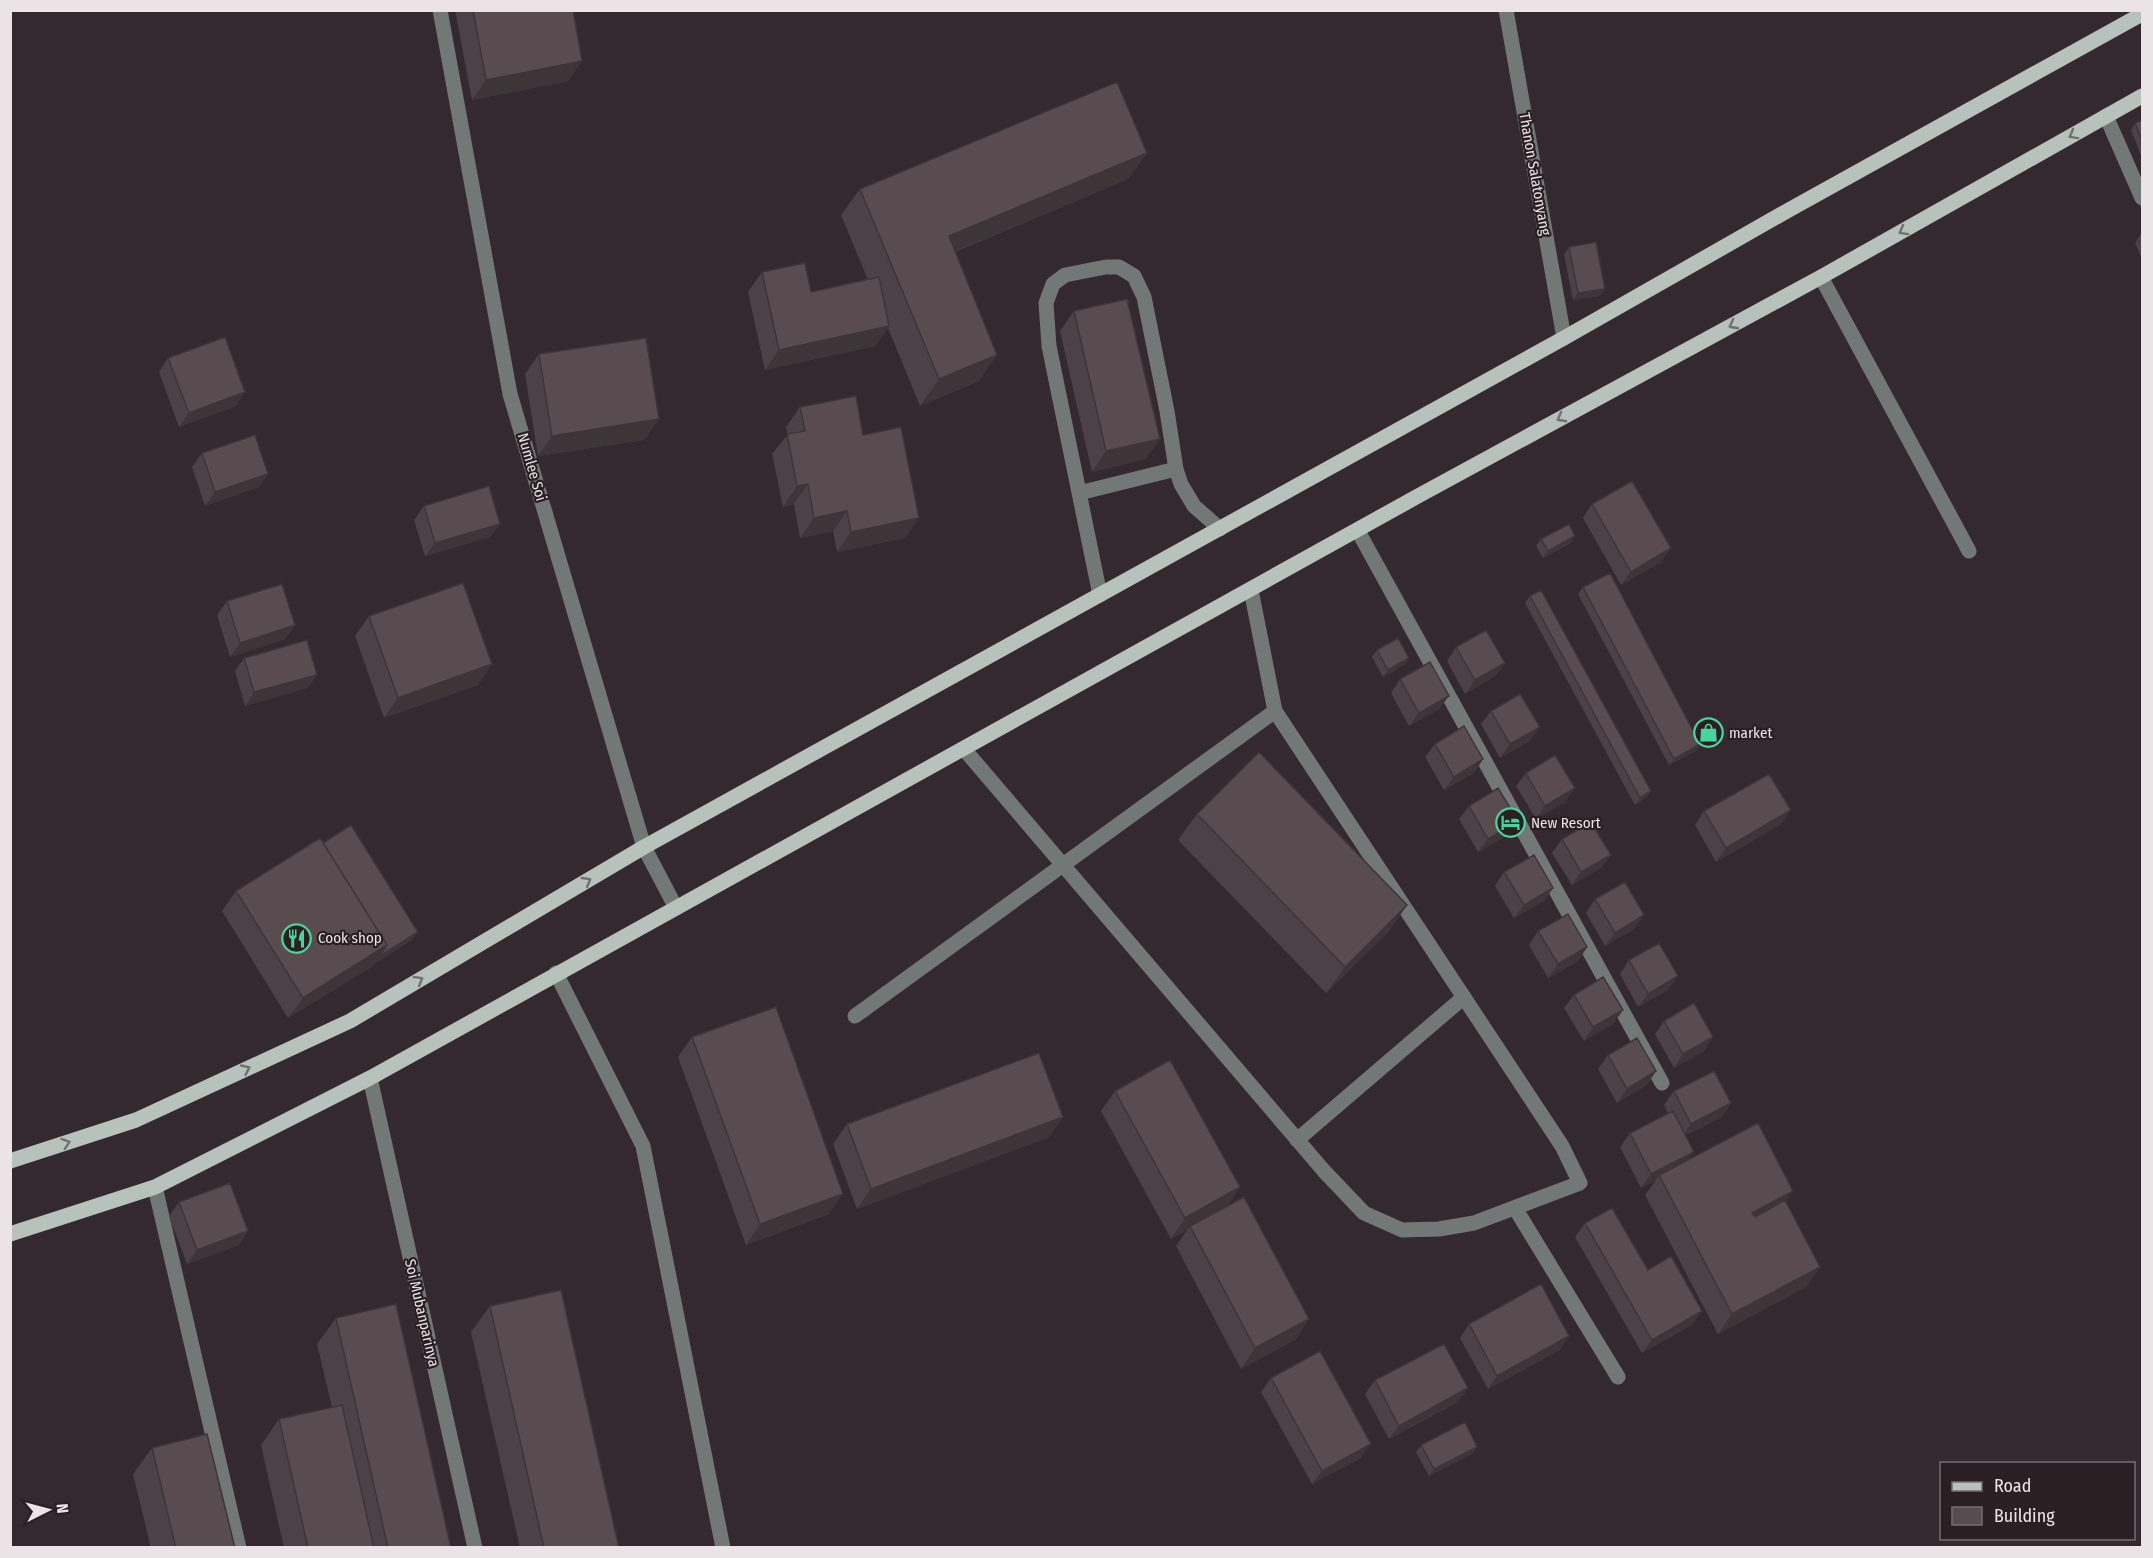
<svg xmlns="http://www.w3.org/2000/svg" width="2153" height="1558" font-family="'Fira Sans Condensed',sans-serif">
<rect width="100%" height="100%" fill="#34292e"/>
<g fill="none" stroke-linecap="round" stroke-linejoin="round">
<path stroke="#727875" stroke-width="15" d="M440 10 510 394 644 847 676 908
M1506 10 1564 338
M2106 116 2142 198
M1821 277 1969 551
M1079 493 1176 469
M1358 531 1662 1083
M1100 595 1049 346 1046 303 1053 284 1065 275 1106 267H1119L1134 276 1144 297 1167 411 1176 469 1181 484 1194 506 1220 529
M964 749 1324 1171 1364 1213 1402 1230 1439 1229 1474 1223 1580 1183 1562 1146 1275 711 1251 590
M556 973 643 1146 723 1548
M855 1016 1275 711
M370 1078 475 1548
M1297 1140 1464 997
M155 1187 239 1548
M1515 1208 1618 1377"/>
<path stroke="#b7c2bc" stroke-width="15" d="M10 1161 136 1120 350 1021 644 847 1564 338 1787 211 2142 14
M10 1234 155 1187 370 1078 1418 496 1821 277 2142 96"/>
</g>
<path fill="#4c4146" d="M455 10H573L582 61 568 81 472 100Z
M2142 120V158L2131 130 2135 123Z
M1147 153 1128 179 955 252 979 381 920 406 888 328 875 346 765 370 748 292 762 272 811 292 868 280 841 215 860 189Z
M2142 232V259L2135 243Z
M1569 247 1605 289 1600 296 1573 300 1564 254Z
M1074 311 1146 459 1092 472 1060 331Z
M539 354 659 419 644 440 538 456 525 374Z
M168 358 236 406 179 427 159 372Z
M800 407 863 435 919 518 905 538 837 552 833 531 800 538 794 504 783 507 772 454 788 434 786 427Z
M202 453 259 487 205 506 192 467Z
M1592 504 1671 548 1661 562 1621 585 1583 518Z
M424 506 500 524 490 537 425 556 414 520Z
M1541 539 1571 543 1543 558 1536 546Z
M1583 587 1700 744 1696 751 1669 765 1578 594Z
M1530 596 1651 791 1646 798 1635 805 1525 603Z
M227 601 295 625 285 639 230 657 217 615Z
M369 616 492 664 478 685 384 718 355 636Z
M1456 647 1505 663 1495 676 1465 694 1447 661Z
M1377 650 1409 658 1404 665 1383 677 1372 657Z
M244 658 317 675 307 688 245 706 235 671Z
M1400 679 1439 709 1409 726 1391 693Z
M1491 711 1530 741 1500 758 1481 724Z
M1435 744 1483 759 1474 773 1444 790 1425 757Z
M1526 773 1575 788 1565 802 1536 819 1516 786Z
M1469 806 1518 821 1508 835 1478 852 1459 819Z
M1791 810 1781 824 1716 862 1695 825 1704 811Z
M1197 814 1407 905 1389 931 1326 993 1178 840Z
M1562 839 1611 855 1601 868 1572 885 1552 853Z
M323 843 413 939 375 963 373 966 288 1018 222 911 236 891Z
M1504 872 1553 888 1544 901 1514 918 1495 886Z
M1595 899 1644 915 1634 929 1605 946 1586 913Z
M1538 931 1587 947 1578 961 1548 978 1529 945Z
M1629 960 1668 990 1638 1007 1620 974Z
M1574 995 1623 1010 1613 1024 1584 1041 1564 1008Z
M1664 1021 1704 1051 1674 1068 1655 1034Z
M692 1037 829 1214 746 1245 678 1057Z
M1608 1055 1647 1085 1617 1103 1598 1069Z
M1115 1091 1240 1187 1227 1206 1309 1319 1295 1340 1241 1369 1176 1246 1188 1229 1171 1239 1101 1111Z
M1674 1091 1731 1103 1722 1117 1686 1135 1688 1160 1786 1202 1820 1267 1806 1287 1718 1334 1645 1195 1656 1180 1641 1188 1620 1147 1630 1133 1668 1113 1664 1105Z
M1063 1117 1049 1137 857 1209 833 1144 847 1124Z
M179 1202 248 1231 239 1245 187 1264 169 1216Z
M1585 1223 1648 1270 1692 1325 1642 1353 1575 1237Z
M490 1306 619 1548H520L471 1332Z
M336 1318 451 1548H284L261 1445 279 1419 332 1407 317 1344Z
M1469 1324 1560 1350 1488 1389 1460 1338Z
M1271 1378 1361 1458 1312 1484 1261 1392Z
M1375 1380 1468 1388 1458 1402 1389 1439 1365 1394Z
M1421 1445 1477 1447 1472 1454 1429 1476 1416 1452Z
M152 1448 235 1548H151L133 1474Z"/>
<path fill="#3e3539" d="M582 61 568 81 472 100 486 80Z
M1147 153 1128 179 930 262 949 236Z
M1605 289 1600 296 1573 300 1578 293Z
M889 326 875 346 765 370 779 350Z
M997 355 979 381 920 406 939 379Z
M245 392 236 406 179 427 189 413Z
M659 419 644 440 538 456 552 436Z
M1160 439 1146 459 1092 472 1106 451Z
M268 474 259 487 205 506 215 492Z
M808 484 794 504 783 507 797 486Z
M847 511 833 531 800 538 814 518Z
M919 518 905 538 837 552 851 532Z
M500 524 490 537 425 556 435 543Z
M1575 536 1571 543 1543 558 1548 551Z
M1671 548 1661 562 1621 585 1631 572Z
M295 625 285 639 230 657 240 643Z
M1409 658 1404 665 1383 677 1388 670Z
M1505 663 1495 676 1465 694 1475 680Z
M492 664 478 685 384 718 398 698Z
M317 675 307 688 245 706 254 692Z
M1449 696 1439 709 1409 726 1419 713Z
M1540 727 1530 741 1500 758 1510 744Z
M1700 744 1696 751 1669 765 1674 759Z
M1483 759 1474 773 1444 790 1454 777Z
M1575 788 1565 802 1536 819 1545 806Z
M1651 791 1646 798 1635 805 1640 798Z
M1791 810 1781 824 1716 862 1726 848Z
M1518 821 1508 835 1478 852 1488 839Z
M1611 855 1601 868 1572 885 1581 872Z
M1553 888 1544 901 1514 918 1524 905Z
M1407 905 1389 931 1326 993 1345 967Z
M1644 915 1634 929 1605 946 1615 933Z
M418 932 413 939 375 963 380 956Z
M387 945 373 966 288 1018 303 998Z
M1587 947 1578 961 1548 978 1558 964Z
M1678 976 1668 990 1638 1007 1648 994Z
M1623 1010 1613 1024 1584 1041 1593 1027Z
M1713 1037 1704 1051 1674 1068 1683 1054Z
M1656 1071 1647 1085 1617 1103 1627 1089Z
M1731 1103 1722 1117 1681 1138 1691 1124Z
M1063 1117 1049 1137 857 1209 871 1189Z
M1694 1152 1684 1166 1659 1175 1656 1180 1641 1188 1651 1174Z
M1240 1187 1226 1208 1190 1226 1188 1229 1171 1239 1185 1218Z
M1793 1191 1779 1211 1738 1233 1752 1213Z
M843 1194 829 1214 746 1245 760 1224Z
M248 1231 239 1245 187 1264 197 1250Z
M1820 1267 1806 1287 1718 1334 1732 1314Z
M1702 1311 1692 1325 1642 1353 1652 1340Z
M1309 1319 1295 1340 1241 1369 1255 1348Z
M1569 1336 1560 1350 1488 1389 1497 1376Z
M1468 1388 1458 1402 1389 1439 1399 1426Z
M1371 1444 1361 1458 1312 1484 1322 1471Z
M1477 1447 1472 1454 1429 1476 1434 1469Z"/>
<path fill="#584c51" stroke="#3e3539" stroke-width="1.5" d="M473 10H573L582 61 486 80Z
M1117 82 1147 153 949 236 997 355 939 379 860 189Z
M2142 120V140L2135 123Z
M1596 242 1605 289 1578 293 1569 247Z
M805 263 811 292 879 277 889 326 779 350 762 272Z
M1127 299 1160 439 1106 451 1074 311Z
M225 337 245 392 189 413 168 358Z
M646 338 659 419 552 436 539 354Z
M856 396 863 435 901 427 919 518 851 532 847 511 814 518 808 484 797 486 787 434 805 431 800 407Z
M255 435 268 474 215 492 202 453Z
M1632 481 1671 548 1631 572 1592 504Z
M489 486 500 524 435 543 424 506Z
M1569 524 1575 536 1548 551 1541 539Z
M1610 573 1700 744 1674 759 1583 587Z
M463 583 492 664 398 698 369 616Z
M282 584 295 625 240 643 227 601Z
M1541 590 1651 791 1640 798 1530 596Z
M1486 630 1505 663 1475 680 1456 647Z
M1398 638 1409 658 1388 670 1377 650Z
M307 640 317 675 254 692 244 658Z
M1430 662 1449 696 1419 713 1400 679Z
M1520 694 1540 727 1510 744 1491 711Z
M1464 726 1483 759 1454 777 1435 744Z
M1259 752 1407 905 1345 967 1197 814Z
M1555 755 1575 788 1545 806 1526 773Z
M1769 774 1791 810 1726 848 1704 811Z
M1498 788 1518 821 1488 839 1469 806Z
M1591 822 1611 855 1581 872 1562 839Z
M351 825 418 932 380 956 387 945 323 843Z
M320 838 387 945 303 998 236 891Z
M1534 855 1553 888 1524 905 1504 872Z
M1625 882 1644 915 1615 933 1595 899Z
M1568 914 1587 947 1558 964 1538 931Z
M1659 943 1678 976 1648 994 1629 960Z
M1603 977 1623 1010 1593 1027 1574 995Z
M1694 1003 1713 1037 1683 1054 1664 1021Z
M776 1007 843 1194 760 1224 692 1037Z
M1637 1038 1656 1071 1627 1089 1608 1055Z
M1039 1053 1063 1117 871 1189 847 1124Z
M1170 1060 1240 1187 1185 1218 1115 1091Z
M1714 1071 1731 1103 1691 1124 1674 1091Z
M1673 1111 1694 1152 1651 1174 1630 1133Z
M1758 1123 1793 1191 1752 1213 1755 1217 1785 1200 1820 1267 1732 1314 1659 1175Z
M230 1183 248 1231 197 1250 179 1202Z
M1244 1197 1309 1319 1255 1348 1190 1226Z
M1612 1208 1648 1270 1671 1256 1702 1311 1652 1340 1585 1223Z
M1541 1284 1569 1336 1497 1376 1469 1324Z
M561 1290 619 1548H544L490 1306Z
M396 1304 451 1548H388L336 1318Z
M1444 1344 1468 1388 1399 1426 1375 1380Z
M1320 1351 1371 1444 1322 1471 1271 1378Z
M342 1405 374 1548H308L279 1419Z
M1465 1422 1477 1447 1434 1469 1421 1445Z
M207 1434 235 1548H176L152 1448Z"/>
<defs><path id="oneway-chevron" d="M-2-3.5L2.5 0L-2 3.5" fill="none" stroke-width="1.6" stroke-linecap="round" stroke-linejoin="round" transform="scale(1.5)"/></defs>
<g stroke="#707170">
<use href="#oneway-chevron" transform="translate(2073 135) rotate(151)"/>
<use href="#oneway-chevron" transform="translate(1903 231) rotate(151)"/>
<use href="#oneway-chevron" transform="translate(1733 325) rotate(152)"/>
<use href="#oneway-chevron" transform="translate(1561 418) rotate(152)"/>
<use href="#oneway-chevron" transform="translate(587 881) rotate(-31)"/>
<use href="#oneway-chevron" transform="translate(419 980) rotate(-31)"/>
<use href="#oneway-chevron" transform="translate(246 1069) rotate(-25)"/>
<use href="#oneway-chevron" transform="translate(66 1143) rotate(-18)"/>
</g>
<defs>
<symbol id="shop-ring" viewBox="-11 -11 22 22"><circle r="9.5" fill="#2a2024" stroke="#48d49d" stroke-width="1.5"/><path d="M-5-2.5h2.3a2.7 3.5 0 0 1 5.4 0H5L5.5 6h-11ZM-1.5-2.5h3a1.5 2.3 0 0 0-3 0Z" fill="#48d49d"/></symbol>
<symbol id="hotel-ring" viewBox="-11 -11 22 22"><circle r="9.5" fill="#2a2024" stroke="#48d49d" stroke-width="1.5"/><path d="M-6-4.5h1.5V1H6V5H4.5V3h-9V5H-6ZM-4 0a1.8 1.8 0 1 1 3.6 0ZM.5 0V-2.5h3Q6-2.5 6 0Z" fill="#48d49d"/></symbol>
<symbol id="restaurant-ring" viewBox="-11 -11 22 22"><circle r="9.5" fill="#2a2024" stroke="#48d49d" stroke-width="1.5"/><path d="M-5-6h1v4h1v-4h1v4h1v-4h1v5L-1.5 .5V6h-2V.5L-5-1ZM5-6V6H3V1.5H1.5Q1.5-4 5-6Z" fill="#48d49d"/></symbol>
</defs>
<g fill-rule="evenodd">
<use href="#shop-ring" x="1692" y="716" width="33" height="33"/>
<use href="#hotel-ring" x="1494" y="806" width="33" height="33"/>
<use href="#restaurant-ring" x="280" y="922" width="33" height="33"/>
</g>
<g text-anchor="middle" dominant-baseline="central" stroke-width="4.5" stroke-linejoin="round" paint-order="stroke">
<g font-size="15" fill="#ebe3e6" stroke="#2a2024">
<text transform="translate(1535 174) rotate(80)">Thanon Salatonyang</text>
<text transform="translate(532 467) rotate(74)">Numlee Soi</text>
<text transform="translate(422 1313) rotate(77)">Soi Mubanparinya</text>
</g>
<g font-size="15" fill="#ebe3e6" stroke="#2a2024" text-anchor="start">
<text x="1729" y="733">market</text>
<text x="1531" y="823">New Resort</text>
<text x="318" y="938">Cook shop</text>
</g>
</g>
<rect width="2153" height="1558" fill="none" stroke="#ebe3e6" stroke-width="24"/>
<rect x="1940" y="1462" width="195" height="78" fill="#2a2024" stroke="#776e72" stroke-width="1.5"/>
<rect x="1952" y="1482" width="30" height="9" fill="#b7c2bc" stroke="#776e72" stroke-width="1.5"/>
<text x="1994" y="1492" font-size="18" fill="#ebe3e6">Road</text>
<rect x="1952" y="1507" width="30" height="18" fill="#584c51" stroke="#776e72" stroke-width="1.5"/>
<text x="1994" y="1522" font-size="18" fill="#ebe3e6">Building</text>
<g transform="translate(48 1510) rotate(84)" stroke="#2a2024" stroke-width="4.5" paint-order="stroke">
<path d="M0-4.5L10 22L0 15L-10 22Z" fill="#ebe3e6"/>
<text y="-9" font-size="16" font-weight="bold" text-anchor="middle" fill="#ebe3e6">N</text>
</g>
</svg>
